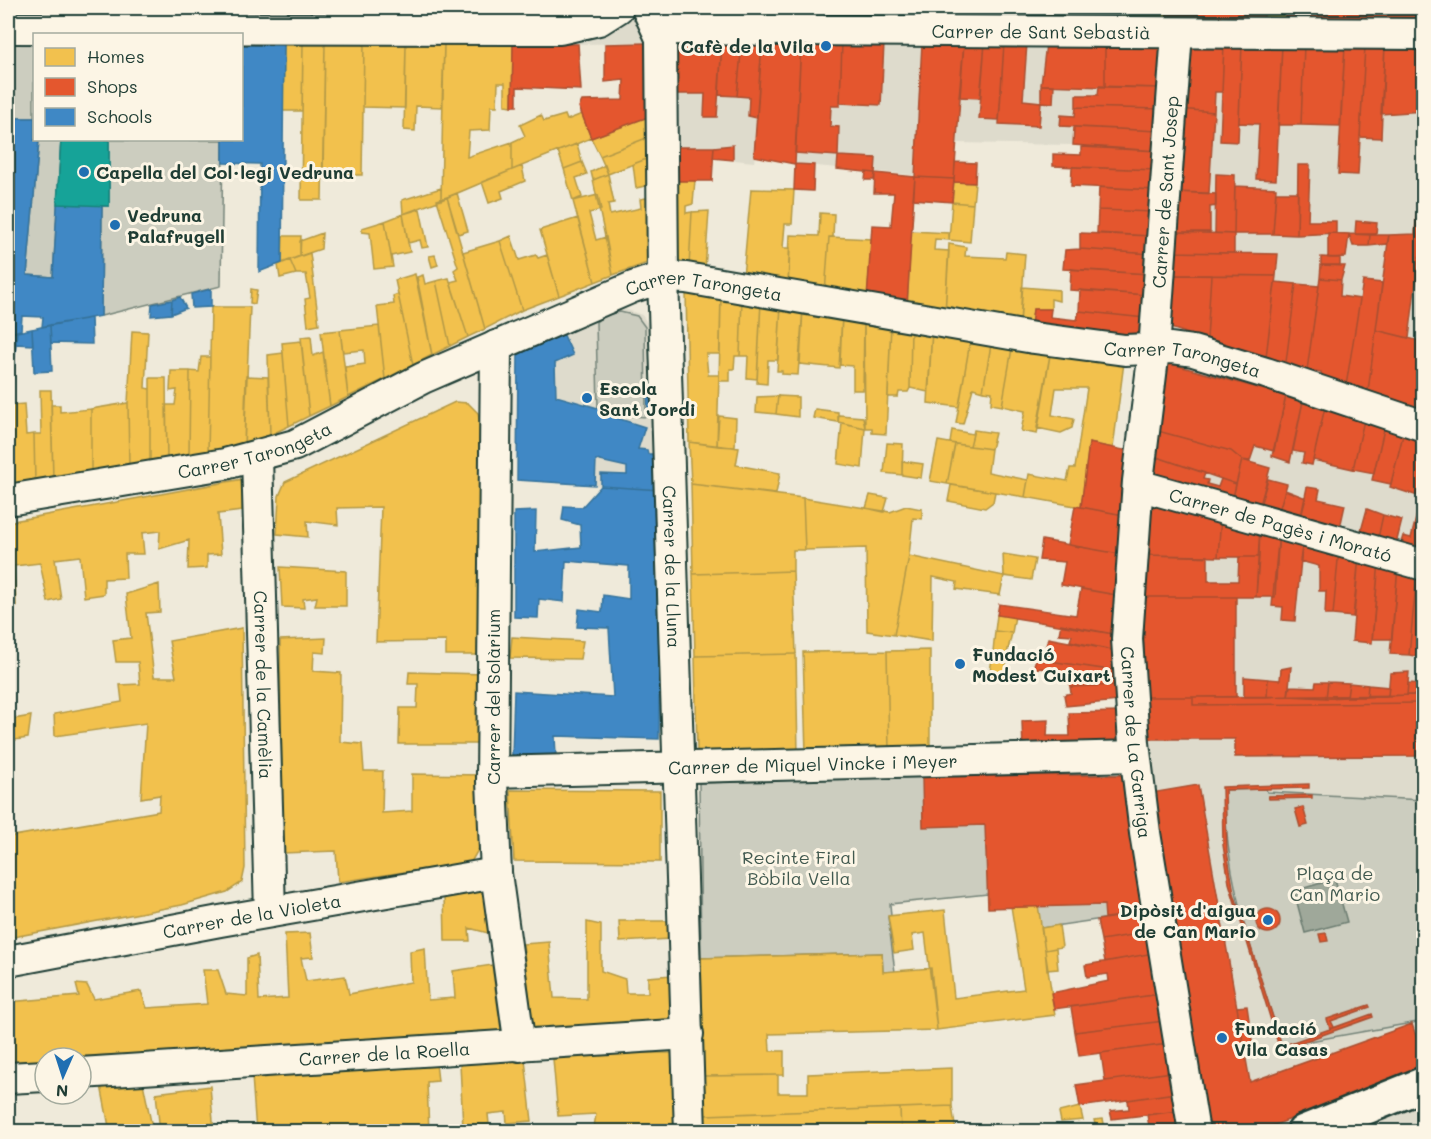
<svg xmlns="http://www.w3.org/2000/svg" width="1431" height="1139" font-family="Mali,sans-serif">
<rect width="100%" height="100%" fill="#efeada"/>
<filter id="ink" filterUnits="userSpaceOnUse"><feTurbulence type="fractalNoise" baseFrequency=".0167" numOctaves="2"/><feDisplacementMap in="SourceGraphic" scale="12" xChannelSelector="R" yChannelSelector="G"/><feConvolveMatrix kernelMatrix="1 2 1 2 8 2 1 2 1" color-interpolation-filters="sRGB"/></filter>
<g filter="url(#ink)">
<path fill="#dedbcc" d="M586 8H1423V1131H1181L1131 777 1158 151 1073 145 956 143 954 179 795 164 755 156 754 162 713 158V147H664L647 43 578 44V19Z
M622 308 642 315 655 335 660 490 517 480 518 355 521 351Z"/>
<path fill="#cccdbf" stroke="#76857a" stroke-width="1.5" d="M10 42 34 43V118H8Z
M39 140H61L53 277 27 275Z
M109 140H223L221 286 101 316 102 206H109Z
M620 312 637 316 645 327 646 417 604 414 605 410 598 408 596 322 605 315Z
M1126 775 1150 912 1041 928 1037 905 988 894 890 904 891 916 888 917 895 972H883L882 953 701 958 699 783 922 776Z
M1266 789 1267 792 1423 800V1021L1282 1046C1255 958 1224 884 1225 790Z"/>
<path fill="#9fa89a" stroke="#6c7d71" stroke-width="1.5" d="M1335 879 1347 922 1305 933 1294 891Z"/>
<path fill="#f2c14e" stroke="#b39946" stroke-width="1.5" d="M1119 8H1167V22L1118 23Z
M1264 8H1285V23H1264Z
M284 43H303L302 111H283Z
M303 43H325L322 200H301Z
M325 43 364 44 362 175H323Z
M364 44H406L405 108 363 107Z
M406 44H444L442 107 416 106 415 131 404 130Z
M444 44 513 45 512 106 505 105V83H498L497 106H491L490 130 469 131 467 157 512 142V170L441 200Z
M582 114 591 138 512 170V142L525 136 520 125 541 115 544 121 565 115 567 120Z
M648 117 649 137 600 156 591 138Z
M649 137V158L608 174 600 156Z
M577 144 582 162 564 169 558 151Z
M649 158 650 185 636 188 633 164Z
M582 162 587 174 576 178 582 197 573 201 564 169Z
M605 165 608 174 593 180 591 172Z
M522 166 525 181 501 191 503 198 489 203 482 182Z
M608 174 614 203 608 204 610 215 641 208 640 199 652 197 653 261 613 275 593 180Z
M695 180 693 204 686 206V213L692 212 689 267 674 264 673 181Z
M954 182 975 183 973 204 952 202Z
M441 188V200L403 214 402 200Z
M751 189 794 190 792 224H785L783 248H790L788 286 743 277Z
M457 193 468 231 458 234 447 197Z
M598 195 601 210 589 213 596 240 606 237 613 275 595 282 573 201Z
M447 197 485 329 468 337 450 282 458 280 454 270 458 267 437 200Z
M952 202 973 204 970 242 949 240Z
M420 209 428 247 422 248 420 240 408 243 403 214Z
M709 211 705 270 689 267 692 212Z
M820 213 834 214 833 237H829L825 293 788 286 790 235 819 236Z
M403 214 410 252 391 256 385 221Z
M578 218 595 282 559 296 540 230Z
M385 221 393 267 374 269 370 233 362 232V228Z
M911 231 949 233V240L935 239 934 250 949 251 945 313 907 306Z
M322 233 321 249 300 256V241Z
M283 236H301L300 256 282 263Z
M511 236 519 260 536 255 538 258 547 255 559 296 522 310 500 241Z
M829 237 872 239 867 299 825 293Z
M500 241 522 310 485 329 463 252Z
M949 244 966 247 965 256 1005 258 1006 252 1025 254 1020 325 945 313Z
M310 253 319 324 308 326 305 299 310 298 306 274H296L290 260Z
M435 255 438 265 432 267 429 256Z
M290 260 296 274 280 278 278 265Z
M415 274 432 355 413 365 395 280Z
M423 275 425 284 436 281 450 346 432 355 417 277Z
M449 278 468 337 450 346 436 281Z
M1022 287 1059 290V301L1051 299V309H1033L1031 326 1020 325Z
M251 289 257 290 255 304 250 303Z
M686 292 721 294 720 354H706L708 375H719L717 446 689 442Z
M398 294 413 365 385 379 377 306 394 304 393 296Z
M721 294 742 298 740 356H735L734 369H730V381H719Z
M742 298 761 301 757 379 747 378 748 356H740Z
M761 301 781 305 778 360H768L767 384 757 383Z
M781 305 803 308 798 375 782 374V371H777Z
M211 307H250L244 448 208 453Z
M803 308 842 315 839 368 800 364Z
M842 315 864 318 863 390H853V366L840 365Z
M864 318 891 324 886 434 872 433V428H865Z
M891 324 911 327 910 388 908 392H899L898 397H888Z
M379 326 385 379 348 397 345 367 365 364 364 350 343 352 340 330Z
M911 327 932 330 928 392 910 388Z
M340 330 348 397 330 406 321 332Z
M932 330 971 336 959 407 928 403Z
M132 331 148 332 145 388 150 389V462L129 466 128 403Z
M311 336 313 356 323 352 330 406 309 416 301 337Z
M971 336 992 339 983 391 973 388 963 424 956 423Z
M992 339 1013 343 1002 406 991 404 992 392 983 391Z
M301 341 309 416 289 426 282 343Z
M1013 343 1051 349 1037 434 1021 431 1025 411 1002 406Z
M1051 349 1124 362 1113 448 1089 443 1081 507 1025 497 1029 474 1067 481 1070 468H1075L1087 388H1056L1052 415 1074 419 1072 428 1061 433 1037 428Z
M283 353 289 426 270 435 268 355Z
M201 357H210L208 453 189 456 190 371 199 372Z
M171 371H190L189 456 167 461 166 405H175L177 390 170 391Z
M246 376 268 377 270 435 244 448Z
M150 378H166L167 461 150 462Z
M40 390H51L53 479 35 482 34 434H41Z
M778 396 776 414 756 412 757 397Z
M778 396 798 397V417L776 414Z
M455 402 468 403 478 413 480 427 483 537 480 655H446V641L376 642 381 507 337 508 338 525 307 521 308 537 277 534 279 496 285 482Z
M128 403 129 466 91 473V409Z
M24 404 26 435 34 434 35 482 14 486 13 405Z
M8 405H13L14 486 8 487Z
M51 405H60V412L91 409V473L53 479Z
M815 409 838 412V422L813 418Z
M839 415 863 417 865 428 838 422Z
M719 416 736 418 735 447 717 446Z
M842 423 865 428 862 468 838 464Z
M952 430 973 434 970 446 950 443Z
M974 430 995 433 991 449 970 446Z
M938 441 955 444 947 484 930 481Z
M689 442 739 448 736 465 780 473 776 494 691 484Z
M887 443 903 444 902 475 884 473Z
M955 444 991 449 988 472 1028 480 1025 497 947 484Z
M902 461 923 464 921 478 902 475Z
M243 479 242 511 218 514 221 554 207 555V568L188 569 189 540 159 549 160 531 142 533 144 554H125L126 578 104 579V594L84 597 80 556 55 559 61 599 48 602 40 563 14 566 16 606H8V522Z
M691 484 803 498 805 550H793V571L693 574Z
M951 485 995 492 993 502 985 508 948 501Z
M870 495 888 498 884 512 866 508Z
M803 498 890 512 906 506 922 509V519L913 518 909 556 894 635 867 631 866 548 805 550Z
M1003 554 1035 559 1031 580 1004 576Z
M909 556 1004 576 1000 595 956 589 957 582 933 577 932 641 894 635Z
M280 567 346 571V606H315L317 597 303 599 304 608 282 607Z
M793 571 796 654 695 656 693 574Z
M159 584 160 612 146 613 154 677H176L169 641 242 628 245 868 242 882 227 892 182 905 8 938V837L159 811 160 795 141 798 146 723 55 736 54 714 122 702 120 685 140 684 138 662H116L113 640 131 638 126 594Z
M997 615 1015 616 1012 633 995 631Z
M995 631 1012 633 1007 654 993 652Z
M512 637 583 641 580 659 510 658Z
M326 638 325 653 314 652 313 671 341 673 340 742 362 744 364 771H383L382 813 412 811V774L484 775 482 843 471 862 338 882 336 851 283 853 280 640Z
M930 650V750L889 751 887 651Z
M887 651 889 751 806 754 803 652Z
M993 652 1007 654 1005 680 989 678Z
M796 654 798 754 702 757 697 751 695 656Z
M409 672 484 674 481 744H399L400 708H417L418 684H408Z
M31 716 28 738 8 741V720Z
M510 790 660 791V862L514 861Z
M479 890 491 905 492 934 469 928 470 941H445L444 893Z
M1038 905 1055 1015 937 1030 925 933 912 935 914 950 894 953 888 916 945 910 954 998 1024 989 1011 906Z
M619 921H670V939L620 942Z
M587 922 601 925V971L625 979 626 993H648V977L672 975 676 1024 534 1034 523 944 549 942 554 998 587 999Z
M1059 925 1062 947 1045 950 1041 928Z
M310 933 313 957 301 958 306 981 345 976 349 994 411 982 410 951 425 948 428 1000 455 998 453 971 492 965 502 1037 45 1058V1064L8 1066V1002L79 996 76 984 87 985 94 999 141 991 147 1008 207 1004 203 970H218L226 994 247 996V958L257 955 259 1000 288 998 285 934Z
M1056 948 1058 969 1047 970 1045 950Z
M882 953 883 972 931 968 937 1030 769 1034 770 1051H784V1075L704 1076 701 958Z
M611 1053H676L677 1132H605V1127H594L596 1114 558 1116 553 1059Z
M525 1060 532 1121 507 1123 506 1112 488 1114 489 1124 463 1129 460 1063Z
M436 1063 438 1081 427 1082 429 1132H256L252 1076Z
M952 1068V1106L705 1115 704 1076 778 1075V1093H808V1074Z
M142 1078 153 1132H110L100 1080Z
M210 1086 214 1132H160L156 1093Z
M952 1106 956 1132H901L900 1108Z
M1080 1107 1083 1120 1061 1122 1059 1112Z
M900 1108 901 1132H706L705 1115Z
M1103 1119 1106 1132H1088L1096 1129 1094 1120Z
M1023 1127 1024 1132H968V1131Z"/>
<path fill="#e4572e" stroke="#a94f30" stroke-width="1.5" d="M671 8H788L787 20 677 17Z
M788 8H808L807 20H787Z
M808 8H827L826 20H807Z
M827 8H846L845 20H826Z
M846 8H866V21L845 20Z
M866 8H886L885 21H866Z
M886 8H910L909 21H885Z
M910 8H949V21H909Z
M949 8H970V21H949Z
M970 8H991V22L970 21Z
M991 8H1013V21L991 22Z
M1013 8H1033V22L1013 21Z
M1033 8H1052L1051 22H1033Z
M1052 8H1075V22H1051Z
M1075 8H1119L1118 23 1075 22Z
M1167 8H1245V23L1167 22Z
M1245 8H1264V23H1245Z
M1285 8H1308L1307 23H1285Z
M1308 8H1367L1366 24 1307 23Z
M1367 8H1388V24H1366Z
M1388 8H1424V24H1388Z
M671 42H722L717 117H704L705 94H671Z
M722 42H742L737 96 719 95Z
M742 42H762L757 118 748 116 749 97 737 96Z
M762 42 801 43 795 164 754 156Z
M842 42 884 43 881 105 840 103Z
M842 42 840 106H831L830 126 839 127 838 156 795 153 801 43Z
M647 43 648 117 591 138 579 107 582 101 623 100 624 80 605 82V44Z
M922 43H964L954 179 915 177Z
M964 43H985L980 98 959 97Z
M985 43H1004L999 120 979 119Z
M1004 43H1027L1023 100 1041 102 1039 126 999 124Z
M551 44H578L581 90 517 87V106H512L513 45Z
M1046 44 1105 45V87L1041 85Z
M1185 44H1224L1222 92H1215L1214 112 1179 109Z
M1224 44H1242L1238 142 1220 141Z
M1242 44 1282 45 1276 180 1256 179 1259 124 1239 123Z
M1105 45 1160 46 1164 55 1162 88 1105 87Z
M1282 45H1304L1301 125H1278Z
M1304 45 1345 46 1340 126 1301 125Z
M1345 46H1365L1358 175 1338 174Z
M1365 46H1385L1381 138 1360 137Z
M1385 46 1424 47V111L1381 114Z
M1041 85H1054L1053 103 1041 102Z
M1099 86 1162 88 1161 109 1076 107V95H1098Z
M1076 107 1161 109 1159 131 1060 126 1061 115 1075 116Z
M1179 109 1214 112 1209 193 1174 192Z
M1424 120V257H1419L1409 338 1376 330 1389 235 1415 234Z
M1074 127 1159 131 1158 151 1073 145Z
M733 145V160L713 158 714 147Z
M674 147H714L712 181H673Z
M1081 147 1158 151 1157 170 1053 166V154L1081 155Z
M838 156 876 158 875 173 837 169Z
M955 162 976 163 975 183 954 182Z
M795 164 814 165 813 191 794 190Z
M1298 165H1310L1308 221H1336V233L1297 235Z
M1072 167 1157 170 1155 190 1071 186Z
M866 172 875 173 874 180H865Z
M875 173 915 177 907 306 867 299 872 225 891 226 894 193H874Z
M1216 174 1235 175 1234 234 1215 233Z
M915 177 954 179 952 202 913 199Z
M1235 186 1276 188 1273 234H1234Z
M1099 187 1155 190 1154 212 1098 210Z
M1174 192 1216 194V206L1210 207V232H1171Z
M1276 192H1298L1297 235 1273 234Z
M1098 210 1154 212 1152 236 1097 233Z
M1356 221 1377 223 1376 234H1355Z
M1171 232 1234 234V253L1170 252Z
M1080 233 1152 236 1151 254 1080 249Z
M1328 233 1349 234 1346 257 1328 258Z
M1349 234 1370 235 1369 246H1353Z
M1370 235H1389L1387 244 1369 246Z
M1080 249 1151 254 1149 274 1063 269 1065 250Z
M1170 252 1278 254 1276 276 1171 275Z
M1321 257 1340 258V265H1321Z
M1321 265 1345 266 1341 280 1320 278Z
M1071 269 1149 274 1147 295 1070 290Z
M1171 275H1211L1207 340 1168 327Z
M1211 275 1276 276 1266 357 1207 340Z
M1320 278 1341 280 1340 296 1360 299 1345 392 1325 386 1321 372 1307 370Z
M1363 281 1382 283 1367 399 1345 392Z
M1275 282 1296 284 1286 362 1266 357Z
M1296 284 1319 286 1307 370 1286 362Z
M1080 290 1147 295 1145 318 1079 311Z
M1033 309H1051L1050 317 1077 320 1079 311 1145 318 1143 339 1031 326Z
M1376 330 1424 342V416L1367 399Z
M1168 363 1286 396 1274 451 1255 446 1250 461 1242 460 1231 451 1158 431 1165 365Z
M1286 396 1303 401 1290 462 1272 456Z
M1303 401 1325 407 1312 465 1302 463 1304 453 1293 451Z
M1325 407 1364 420 1353 469 1313 460Z
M1364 420 1385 425 1374 473 1353 469Z
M1385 425 1404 431 1391 484 1372 480Z
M1158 431 1231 451 1242 460 1236 484 1157 457Z
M1404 431 1424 437V498L1390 487Z
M1089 443 1134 452 1129 516 1081 507Z
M1157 457 1205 473 1203 479 1208 480 1207 484 1218 487 1221 479 1236 484 1232 502 1154 478Z
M1242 460 1270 468 1259 509 1232 502Z
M1268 479 1287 484 1278 514 1259 509Z
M1307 487 1320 489 1318 499 1345 505 1339 532 1300 521Z
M1285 490 1306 498 1300 521 1278 514Z
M1156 498 1221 516 1218 557 1147 555 1151 505Z
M1075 506 1129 516 1126 555 1068 545Z
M1419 506 1424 508V532L1419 555 1399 549 1403 536 1411 538Z
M1367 509 1383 515 1377 543 1359 538Z
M1383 515 1402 520 1395 548 1377 543Z
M1221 516 1260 526 1259 557H1218Z
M1260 526 1279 532 1275 597H1256Z
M1279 532 1303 539 1295 621 1282 620 1283 607 1272 606Z
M1303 539 1339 549 1333 615H1325L1326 591H1319V566L1300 561Z
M1042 540 1126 555 1122 596 1061 585 1065 562 1039 560Z
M1339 549 1359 555 1353 617 1333 615Z
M1147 555 1208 556V581H1238L1239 557H1259L1256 597H1144Z
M1359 555 1379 561 1372 643 1352 641Z
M1379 561 1398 567 1392 639H1372Z
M1398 567 1417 573 1409 655 1390 654Z
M1417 573 1424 574V658L1409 655Z
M1081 589 1122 596 1119 635 997 615 999 604 1076 615Z
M1144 597H1236V697H1144Z
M1061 624 1119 635 1117 651 1070 641 1072 635 1059 634Z
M1048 638 1117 651 1116 671 1036 659 1045 650Z
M1036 659 1116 671 1117 685 1070 687 1068 673H1061L1060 669 1033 668Z
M1291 667 1288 696 1267 697 1268 679 1280 680 1281 669Z
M1409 672 1407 695 1388 696 1390 673Z
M1244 677 1268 679 1267 697H1244Z
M1316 682H1328L1326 698 1288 696 1290 686 1315 687Z
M1328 682 1349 683 1347 697 1326 698Z
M1349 683 1368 685 1367 697H1347Z
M1408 683 1424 684V695H1407Z
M1117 685 1118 701 1066 706 1064 695 1071 693 1070 687Z
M1368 685 1389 687 1388 696 1367 697Z
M1423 695 1424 703 1193 705V697Z
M1144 697H1193V705L1424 703V756L1235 757V739H1148Z
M1121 712 1126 750 1023 751 1022 721 1048 720 1047 736H1070L1069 713Z
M1126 775 1150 912 1105 918 1104 905 988 908 985 825 923 827 922 776Z
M1309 784V788L1225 790 1227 852 1234 893 1282 1046 1372 1014 1373 1017 1280 1050 1229 883 1223 845 1222 787Z
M1198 785 1250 1082 1412 1024 1424 1060V1069L1256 1132H1210L1151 793Z
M1312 795V798L1269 799 1268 796Z
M1303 807 1308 825 1300 827 1295 809Z
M1256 921a12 12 0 1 1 24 0a12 12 0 1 1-24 0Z
M1150 912V932L1101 940 1097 920Z
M1150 932 1154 953 1105 962 1101 940Z
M1326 933 1328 941 1321 942 1319 934Z
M1154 953 1160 994 1054 1009 1051 993 1109 981 1108 974 1087 977 1085 965Z
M1160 994 1164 1021 1075 1032 1071 1007Z
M1369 1005 1370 1007 1331 1021 1334 1027 1330 1029 1327 1019Z
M1247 1006 1253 1048 1244 1049 1237 1007Z
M1164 1021 1168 1044 1079 1056 1075 1032Z
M1168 1044 1172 1072 1105 1081 1101 1053Z
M1172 1072 1175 1093 1080 1107 1076 1085Z
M1175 1093 1178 1111 1112 1119 1110 1111 1129 1109 1128 1100Z
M1178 1111 1181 1132H1150L1147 1115Z"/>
<path fill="#3f88c5" stroke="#35729a" stroke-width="1.5" d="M284 43 282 263 259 272 260 164 223 163V140H242V44Z
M8 118H34V140H39L27 275 53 277 61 140H109V206H102L101 316 42 327 43 317 22 316 21 330 8 333Z
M211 289V307L192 308 191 294Z
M180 297 186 308 171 314 172 300Z
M172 300 171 314 151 316 152 304Z
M91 318 92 344 51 343 50 325Z
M50 325 52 371 34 372 32 329Z
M32 329 33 345 16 344 17 332Z
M562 331 573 355 555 363 556 396 605 410 604 414 645 427 638 449 647 450 648 454H660V490L601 486V474L627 475V467L596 460 595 485 517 480 518 355Z
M17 332 12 389H8V333Z
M657 384 658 412H648L647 385Z
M601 486 660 490 659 739 555 736 556 756H512L514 691 613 697 609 628 577 627 579 609 602 612 603 595 629 599V566L566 561 564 602 539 599 538 618 514 617V512L536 511 535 552 581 547 580 525 562 520 564 506 582 507Z"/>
<path fill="#17a398" stroke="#19847a" stroke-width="1.5" d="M61 140H109V206L57 204Z"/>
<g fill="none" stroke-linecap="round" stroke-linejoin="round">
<defs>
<g id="street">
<path id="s1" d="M647 8 661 38 663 277 690 1132"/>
<path d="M8 28 560 29 599 20 618 8"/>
<path id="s2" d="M659 29 1424 34"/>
<path id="s3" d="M1177 33 1154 350 1138 481 1127 639 1134 743 1145 833 1194 1132"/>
<path d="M496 346 492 781 496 873 520 1046"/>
<path id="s4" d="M257 457 270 912"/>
<path id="s5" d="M1138 485 1424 565"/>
<path id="s6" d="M8 500 225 464 295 445 423 378 633 287 663 277 686 278 1034 338 1125 350 1171 348 1193 351 1266 373 1424 426"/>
<path id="s7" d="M492 772 1135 756"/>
<path id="s8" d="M8 961 220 921 496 873"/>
<path id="s9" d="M81 1073 688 1034"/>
<path d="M8 1078 45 1076"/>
</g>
<path id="secondary" d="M1304 1132 1424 1084"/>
</defs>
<use href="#street" stroke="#1f3d34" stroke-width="34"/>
<use href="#secondary" stroke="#1f3d34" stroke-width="38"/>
<use href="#street" stroke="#fcf5e5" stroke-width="30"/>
<use href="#secondary" stroke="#fcf5e5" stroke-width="33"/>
</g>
</g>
<g fill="#1f6fb2" stroke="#fcf5e5" stroke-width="2">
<circle cx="826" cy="46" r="6"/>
<circle cx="84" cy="172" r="6"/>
<circle cx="115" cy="225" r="6"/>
<circle cx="587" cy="398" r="6"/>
<circle cx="960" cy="664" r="6"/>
<circle cx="1268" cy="920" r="6"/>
<circle cx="1222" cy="1038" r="6"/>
</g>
<g text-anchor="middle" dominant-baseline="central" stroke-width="6" stroke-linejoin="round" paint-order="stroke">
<g font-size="18" fill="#1f3d34" stroke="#fcf5e5">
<text stroke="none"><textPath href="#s2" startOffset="382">Carrer de Sant Sebastià</textPath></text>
<text transform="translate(1165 192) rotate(-86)">Carrer de Sant Josep</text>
<text stroke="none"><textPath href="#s6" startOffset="738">Carrer Tarongeta</textPath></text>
<text stroke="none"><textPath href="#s6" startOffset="1224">Carrer Tarongeta</textPath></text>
<text stroke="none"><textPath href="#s6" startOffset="252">Carrer Tarongeta</textPath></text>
<text stroke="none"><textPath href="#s5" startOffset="148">Carrer de Pagès i Morató</textPath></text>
<text stroke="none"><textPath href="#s1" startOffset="562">Carrer de la Lluna</textPath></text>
<text stroke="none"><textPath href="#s4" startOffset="228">Carrer de la Camèlia</textPath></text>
<text transform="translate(493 697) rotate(-90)">Carrer del Solàrium</text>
<text stroke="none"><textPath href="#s3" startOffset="712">Carrer de La Garriga</textPath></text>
<text stroke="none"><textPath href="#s7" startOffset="321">Carrer de Miquel Vincke i Meyer</textPath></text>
<text stroke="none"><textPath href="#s8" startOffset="248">Carrer de la Violeta</textPath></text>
<text stroke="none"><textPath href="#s9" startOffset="304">Carrer de la Roella</textPath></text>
</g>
<g font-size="18" font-weight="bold" fill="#1f3d34" stroke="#fcf5e5" text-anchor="start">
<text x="814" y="46" text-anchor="end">Cafè de la Vila</text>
<text x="96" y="172">Capella del Col·legi Vedruna</text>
<text x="127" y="215">Vedruna<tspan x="127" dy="21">Palafrugell</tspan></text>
<text x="599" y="388">Escola<tspan x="599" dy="21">Sant Jordi</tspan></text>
<text x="972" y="654">Fundació<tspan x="972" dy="21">Modest Cuixart</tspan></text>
<text x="1256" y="910" text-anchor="end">Dipòsit d'aigua<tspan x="1256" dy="21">de Can Mario</tspan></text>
<text x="1234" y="1028">Fundació<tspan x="1234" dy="21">Vila Casas</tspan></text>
</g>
<g font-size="18" fill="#425a50" stroke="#fcf5e5">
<text x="799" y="857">Recinte Firal<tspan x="799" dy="21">Bòbila Vella</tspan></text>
<text x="1335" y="873">Plaça de<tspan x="1335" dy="21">Can Mario</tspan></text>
</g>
</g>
<rect width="1431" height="1139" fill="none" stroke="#fcf5e5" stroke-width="30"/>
<rect x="15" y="15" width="1401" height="1109" fill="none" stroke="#1f3d34" stroke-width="2" filter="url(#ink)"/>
<rect x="33" y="33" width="210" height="108" fill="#fcf5e5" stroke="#a4ab9e" stroke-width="1.5"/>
<rect x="45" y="48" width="30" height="18" fill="#f2c14e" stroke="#a4ab9e" stroke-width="1.5"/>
<text x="87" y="63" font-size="18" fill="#1f3d34">Homes</text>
<rect x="45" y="78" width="30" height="18" fill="#e4572e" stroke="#a4ab9e" stroke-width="1.5"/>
<text x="87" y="93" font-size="18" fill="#1f3d34">Shops</text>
<rect x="45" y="108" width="30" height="18" fill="#3f88c5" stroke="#a4ab9e" stroke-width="1.5"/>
<text x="87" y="123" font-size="18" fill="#1f3d34">Schools</text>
<g transform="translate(63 1076) rotate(183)"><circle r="28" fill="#fcf5e5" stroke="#a4ab9e" stroke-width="1.5"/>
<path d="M0-4.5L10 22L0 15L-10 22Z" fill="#1f6fb2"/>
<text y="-9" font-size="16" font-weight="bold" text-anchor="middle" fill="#1f3d34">N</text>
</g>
</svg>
